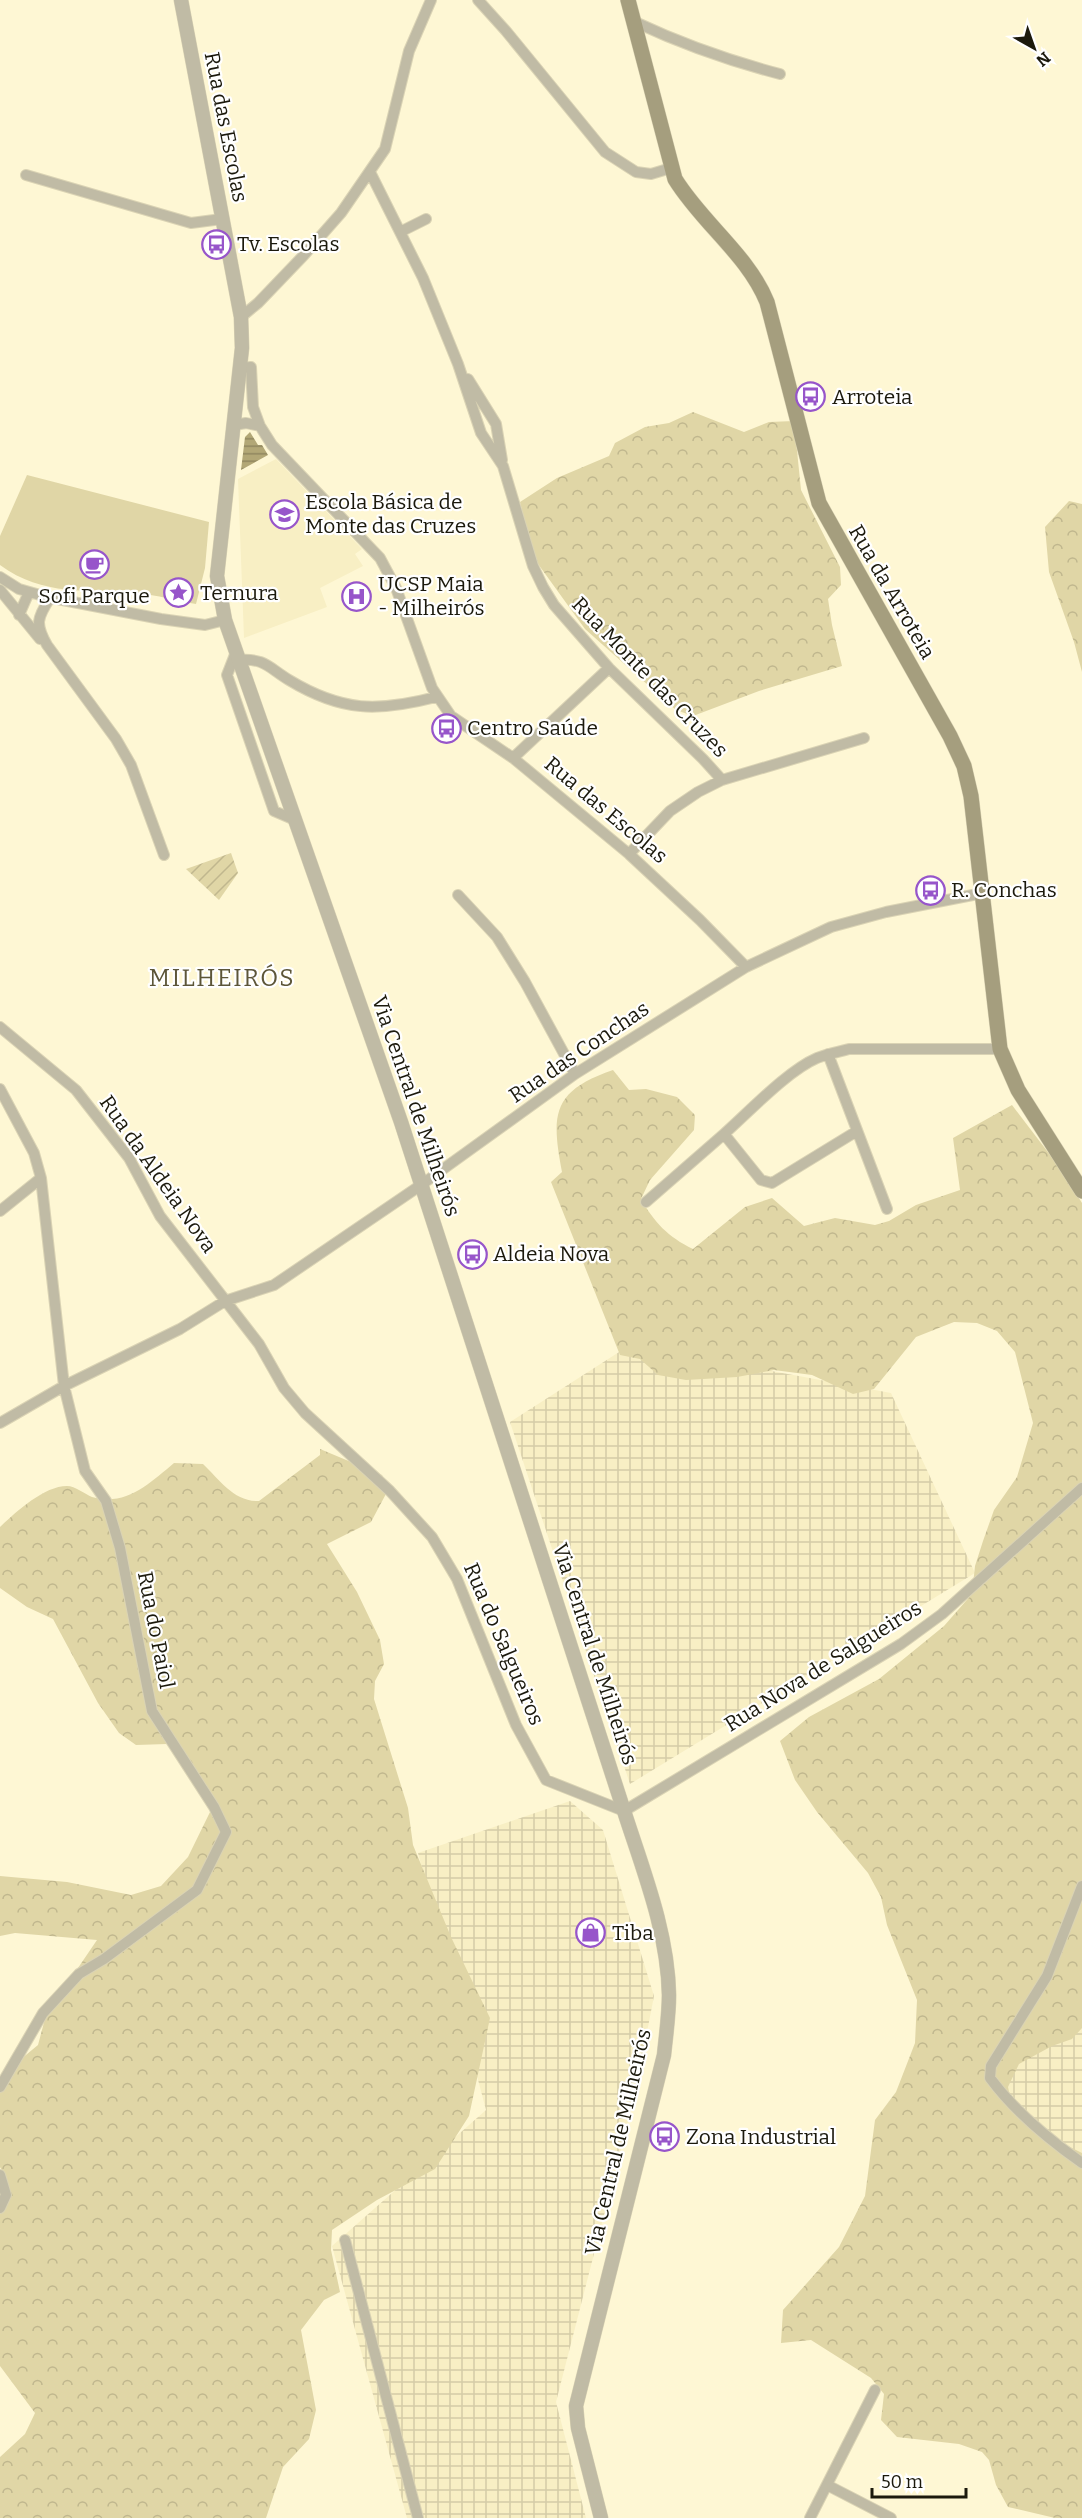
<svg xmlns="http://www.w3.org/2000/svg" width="1082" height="2518" font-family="Bitter,serif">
<defs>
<pattern id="industrial-grid" width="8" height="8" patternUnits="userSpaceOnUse" patternTransform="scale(1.5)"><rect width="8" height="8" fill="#f8efc4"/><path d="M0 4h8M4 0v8" fill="none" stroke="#d4cca7"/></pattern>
<pattern id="forest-crowns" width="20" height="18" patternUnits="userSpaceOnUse" patternTransform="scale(1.5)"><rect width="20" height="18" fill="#e0d6a6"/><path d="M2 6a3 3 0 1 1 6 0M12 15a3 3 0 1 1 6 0" fill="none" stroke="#c0b78e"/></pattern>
<pattern id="garden-furrows" width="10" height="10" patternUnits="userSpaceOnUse" patternTransform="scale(1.5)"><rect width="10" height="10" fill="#e0d6a6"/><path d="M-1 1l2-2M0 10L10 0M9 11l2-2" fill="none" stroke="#c0b78e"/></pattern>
<pattern id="water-rules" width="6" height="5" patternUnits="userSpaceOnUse" patternTransform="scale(1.5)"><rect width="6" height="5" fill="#b2a776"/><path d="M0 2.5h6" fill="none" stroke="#90875f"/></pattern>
</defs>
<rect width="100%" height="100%" fill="#fef7d4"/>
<path fill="#f8efc4" d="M276 459 362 549 355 554 363 566 320 588 327 607 244 638 238 479Z"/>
<path fill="url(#industrial-grid)" d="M630 1345 891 1393 975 1573 630 1784 510 1422Z
M570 1801 603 1830 654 1996 635 2094 556 2402 586 2518H407L332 2246 486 2110 418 1853Z
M1082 1902V2165L988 2089Z"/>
<path fill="url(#forest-crowns)" d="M693 412 744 432 769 422 794 421 801 490 840 567 841 585 828 599 832 625 842 666 759 691 693 716 676 710 585 629 533 557 520 502 557 478 609 456 615 443 645 427 669 423Z
M1069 501 1082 504V672L1074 642 1049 572 1045 527Z
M613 1070 629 1090 646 1089 677 1097 695 1115 694 1130 650 1180 641 1199C654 1222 668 1237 693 1249L745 1207 772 1198 804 1226 835 1218 875 1225 889 1221 916 1205 960 1190 953 1138 1012 1105 1060 1168 1082 1203V2028L1072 2039 1052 2046 1019 2064 1008 2087 1011 2101 1054 2139 1082 2153V2518H1055L1008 2507 996 2485 989 2460 982 2452 959 2444 897 2437 881 2420 884 2394 871 2378 811 2340 781 2343 783 2310 839 2247 865 2196 875 2120 896 2092 915 2043 917 2000 887 1925 881 1897 868 1873 817 1812 795 1780 780 1741 809 1717 879 1679 944 1626 972 1594 975 1566 983 1541 994 1510 1017 1477 1033 1423 1015 1352 997 1331 977 1323 954 1322 916 1337 874 1389 853 1394 812 1375 774 1370 737 1377 686 1380 658 1375 640 1359 620 1355 551 1182 562 1172C551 1114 552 1091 613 1070Z
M320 1449 382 1475 387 1492 371 1522 327 1544 357 1592 380 1640 384 1664 375 1681 374 1699 408 1808 413 1845 451 1937 490 2018 469 2116 435 2169 377 2200 332 2230 331 2250 340 2292 324 2300 301 2330 316 2410 309 2439 283 2467 266 2518H0V2457L25 2434 35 2413 0 2366V2212L8 2182 0 2167V2090L15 2064 38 2045 46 2015 97 1940 15 1933 0 1936V1876L67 1882 131 1895 161 1886 188 1857 211 1810 188 1770 167 1744 136 1745 119 1733 98 1703 53 1619 27 1607 0 1588V1527C16 1512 44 1486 67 1486 75 1486 85 1494 92 1497 126 1507 150 1483 174 1463L203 1464C220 1480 234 1502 259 1501L320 1455Z"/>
<path fill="#e0d6a6" d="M27 475 209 522 205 568 196 604C177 601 157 595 137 593 88 589 43 597 0 565V536Z"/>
<path fill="url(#garden-furrows)" d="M231 853 238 873 219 900 186 869Z"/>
<path fill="url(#water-rules)" d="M250 432 258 445H262L268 455 241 470 245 437Z"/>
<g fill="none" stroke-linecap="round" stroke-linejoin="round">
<defs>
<path id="minor" d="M478 0 506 31 605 152 636 172 651 174 671 168
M635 22C682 44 730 61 780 74
M370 172 423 278 458 364 481 433 503 466 533 566 543 587 554 605 609 668 703 759 722 780
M26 175 191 223 222 219
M400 232 426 219
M241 317 258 303 304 255 341 213 385 149 409 51 431 0
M240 368 251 367 253 407 260 426
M468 379 496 424 502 460
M234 425 246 423 260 426 272 445 380 558 396 588 432 688 451 716 513 758 629 854 700 920 746 967
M0 577 19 589 47 597 161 619 205 625 225 620
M0 590 40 639
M50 598C37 618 35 624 47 645L116 739 131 765 164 855
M19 615 29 592
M236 652 227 675 274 811 295 820
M239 660C265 658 269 668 289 680 342 712 378 712 436 697
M513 758 609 668
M629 854 670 811 698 792 722 780 864 738
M458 895 497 937 525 982 575 1074
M0 1027 76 1090 129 1158 160 1216 259 1344 284 1388 305 1413 390 1491 432 1537 457 1579 516 1725 546 1780 624 1811 901 1644 942 1614 1082 1488
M828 1054 887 1209
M0 1089 34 1153 41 1178 64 1386 85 1471 106 1501 120 1548 152 1711 214 1807 226 1832 197 1890 104 1959 79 1974 43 2013 0 2087
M857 1131 772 1183 761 1180 724 1134C749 1112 787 1071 817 1058 827 1054 838 1052 849 1049H1000
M646 1202 724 1134
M0 1211 41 1178
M0 1423 64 1386 180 1329 225 1301 274 1285 421 1185 575 1074 746 967 831 927 886 912 983 893
M1082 1886 1047 1976 991 2066 990 2078C1015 2112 1048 2139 1082 2163
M0 2175 6 2195 0 2208
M345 2240 418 2518
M827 2485 891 2518
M810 2518 875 2390"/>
<path id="tertiary" d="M181 0 241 317 242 348 217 576 225 620 401 1122 624 1811C643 1870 668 1932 669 1995 669 2015 666 2035 664 2055L576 2406 578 2428 601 2518"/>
<path id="secondary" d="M628 0 675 179C702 223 748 255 767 302L819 503 950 736 964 766 971 796 1000 1049 1018 1090 1082 1191"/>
</defs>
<use href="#minor" stroke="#dad3b4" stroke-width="12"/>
<use href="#tertiary" stroke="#dad3b4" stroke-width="15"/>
<use href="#secondary" stroke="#dad3b4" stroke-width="16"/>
<use href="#minor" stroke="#c0bba5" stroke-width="10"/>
<use href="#tertiary" stroke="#c0bba5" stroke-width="14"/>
<use href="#secondary" stroke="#a59e7e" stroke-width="15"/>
</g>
<defs>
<symbol id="bus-ring" viewBox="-11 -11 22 22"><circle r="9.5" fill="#fff" stroke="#9755ca" stroke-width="1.5"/><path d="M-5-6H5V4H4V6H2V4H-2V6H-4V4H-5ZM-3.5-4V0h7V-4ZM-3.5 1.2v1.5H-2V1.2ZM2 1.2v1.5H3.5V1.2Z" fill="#9755ca"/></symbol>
<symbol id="school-ring" viewBox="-11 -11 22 22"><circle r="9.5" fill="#fff" stroke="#9755ca" stroke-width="1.5"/><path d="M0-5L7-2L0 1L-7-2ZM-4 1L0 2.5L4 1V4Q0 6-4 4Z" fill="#9755ca"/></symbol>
<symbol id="cafe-ring" viewBox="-11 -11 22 22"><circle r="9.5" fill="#fff" stroke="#9755ca" stroke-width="1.5"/><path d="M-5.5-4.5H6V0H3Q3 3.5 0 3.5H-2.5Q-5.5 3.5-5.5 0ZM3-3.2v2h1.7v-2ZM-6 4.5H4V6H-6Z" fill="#9755ca"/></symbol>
<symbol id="sight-ring" viewBox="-11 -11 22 22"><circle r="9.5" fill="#fff" stroke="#9755ca" stroke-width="1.5"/><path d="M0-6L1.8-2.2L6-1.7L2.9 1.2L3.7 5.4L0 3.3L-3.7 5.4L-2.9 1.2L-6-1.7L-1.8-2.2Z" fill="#9755ca"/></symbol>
<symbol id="hospital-ring" viewBox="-11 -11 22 22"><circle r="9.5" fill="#fff" stroke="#9755ca" stroke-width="1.5"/><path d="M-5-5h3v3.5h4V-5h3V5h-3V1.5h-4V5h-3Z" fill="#9755ca"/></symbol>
<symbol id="shop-ring" viewBox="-11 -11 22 22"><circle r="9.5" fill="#fff" stroke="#9755ca" stroke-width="1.5"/><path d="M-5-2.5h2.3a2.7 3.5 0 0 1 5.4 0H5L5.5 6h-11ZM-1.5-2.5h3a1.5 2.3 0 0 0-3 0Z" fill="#9755ca"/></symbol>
</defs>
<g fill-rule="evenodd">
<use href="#bus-ring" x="200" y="228" width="33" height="33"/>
<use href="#bus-ring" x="794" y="380" width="33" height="33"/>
<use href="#school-ring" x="268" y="498" width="33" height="33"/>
<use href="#cafe-ring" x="78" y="548" width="33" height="33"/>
<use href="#sight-ring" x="162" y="576" width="33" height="33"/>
<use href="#hospital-ring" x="340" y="580" width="33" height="33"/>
<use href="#bus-ring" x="430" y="712" width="33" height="33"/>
<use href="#bus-ring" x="914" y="874" width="33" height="33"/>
<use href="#bus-ring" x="456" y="1238" width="33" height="33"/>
<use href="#shop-ring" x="574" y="1916" width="33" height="33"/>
<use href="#bus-ring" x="648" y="2120" width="33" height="33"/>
</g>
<g text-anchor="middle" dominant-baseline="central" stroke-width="4.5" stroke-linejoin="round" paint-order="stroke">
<g font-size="21" fill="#1b190c" stroke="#fff">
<text transform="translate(226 127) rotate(79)">Rua das Escolas</text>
<text transform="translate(892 592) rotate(60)">Rua da Arroteia</text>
<text transform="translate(650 677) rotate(46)">Rua Monte das Cruzes</text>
<text transform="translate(606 810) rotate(40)">Rua das Escolas</text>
<text transform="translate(579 1052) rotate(-34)">Rua das Conchas</text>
<text transform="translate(416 1106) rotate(71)">Via Central de Milheirós</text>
<text transform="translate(158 1174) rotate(55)">Rua da Aldeia Nova</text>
<text transform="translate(156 1630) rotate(79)">Rua do Paiol</text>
<text transform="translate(504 1644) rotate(67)">Rua do Salgueiros</text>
<text transform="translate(595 1654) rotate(72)">Via Central de Milheirós</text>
<text transform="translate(823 1666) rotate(-32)">Rua Nova de Salgueiros</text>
<text transform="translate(618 2142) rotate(-77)">Via Central de Milheirós</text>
</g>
<g font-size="21" fill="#1b190c" stroke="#fff" text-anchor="start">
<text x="237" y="244">Tv. Escolas</text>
<text x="832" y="397">Arroteia</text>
<text x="305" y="502">Escola Básica de<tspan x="305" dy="24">Monte das Cruzes</tspan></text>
<text x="378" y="584">UCSP Maia<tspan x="378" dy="24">- Milheirós</tspan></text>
<text x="200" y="593">Ternura</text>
<text x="94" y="596" text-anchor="middle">Sofi Parque</text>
<text x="467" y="728">Centro Saúde</text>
<text x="951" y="890">R. Conchas</text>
<text x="493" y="1254">Aldeia Nova</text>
<text x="612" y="1933">Tiba</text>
<text x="686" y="2137">Zona Industrial</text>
</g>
<g font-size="24" letter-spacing="1.5" fill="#5d5638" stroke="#fff">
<text x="222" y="978">MILHEIRÓS</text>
</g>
</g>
<g transform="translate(1034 48) rotate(140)" stroke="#ffffff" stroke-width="4.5" paint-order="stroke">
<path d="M0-4.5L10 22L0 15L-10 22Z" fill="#1b190c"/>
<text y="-9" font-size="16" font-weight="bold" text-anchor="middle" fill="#1b190c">N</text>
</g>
<path d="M872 2488v9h94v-9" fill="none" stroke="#1b190c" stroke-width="3"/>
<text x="881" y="2488" font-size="18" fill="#1b190c" stroke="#ffffff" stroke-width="4.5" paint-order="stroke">50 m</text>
</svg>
